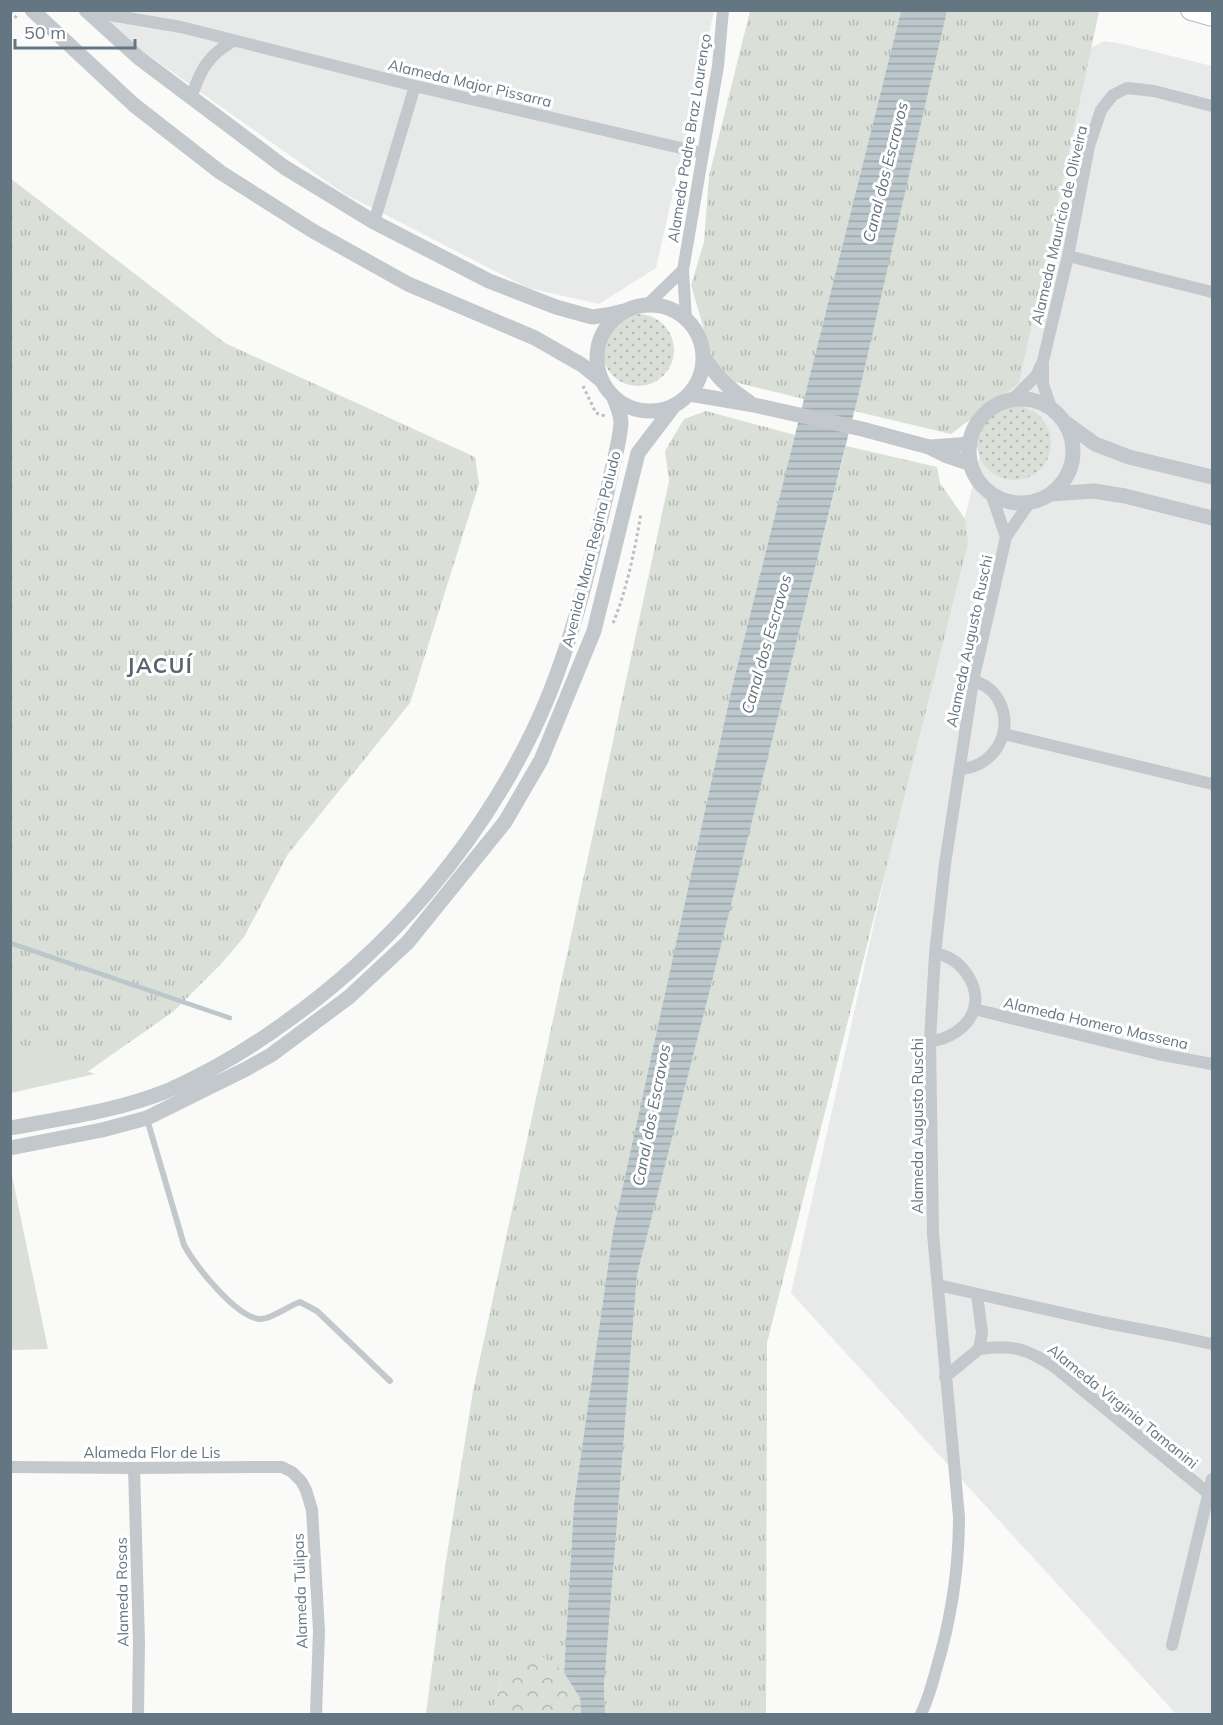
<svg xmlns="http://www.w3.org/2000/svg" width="1223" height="1725" font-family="Mulish,sans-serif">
<defs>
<pattern id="grass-tufts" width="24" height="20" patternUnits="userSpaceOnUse" patternTransform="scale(1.5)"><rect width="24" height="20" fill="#dadfd7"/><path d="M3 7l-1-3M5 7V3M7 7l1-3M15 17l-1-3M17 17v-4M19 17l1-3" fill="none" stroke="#b4b9b4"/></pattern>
<pattern id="forest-crowns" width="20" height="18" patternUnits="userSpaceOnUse" patternTransform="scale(1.5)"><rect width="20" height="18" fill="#dadfd7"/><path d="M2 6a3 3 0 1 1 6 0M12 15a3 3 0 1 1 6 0" fill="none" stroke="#b4b9b4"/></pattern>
<pattern id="garden-dots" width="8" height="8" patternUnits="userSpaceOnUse" patternTransform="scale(1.5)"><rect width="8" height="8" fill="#dadfd7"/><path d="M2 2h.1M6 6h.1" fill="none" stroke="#b4b9b4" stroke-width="1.8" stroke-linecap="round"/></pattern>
<pattern id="water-rules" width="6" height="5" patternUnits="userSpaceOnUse" patternTransform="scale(1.5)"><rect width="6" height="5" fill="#bbc7cb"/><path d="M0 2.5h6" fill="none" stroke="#9ca6aa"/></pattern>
</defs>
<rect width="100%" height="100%" fill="#fafaf8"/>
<path fill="#e8e9e9" d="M99 11H714L656 268 599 304 528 288 343 193 134 45Z
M1104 41 1123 44 1212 66V1714H1176L791 1293 966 514 1008 336 1069 59Z"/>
<path fill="url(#grass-tufts)" d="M1094 10 1099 12 1019 383 951 434 854 411 947 11Z
M750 11H901L804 399 718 378 691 285 704 242 709 176Z
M10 178 225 343 475 457 479 484 410 703 288 854 244 937 221 964 174 1011 80 1077 11 1045Z
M706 411 795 435 732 687 613 1231 574 1503 564 1673 541 1656 501 1683 491 1714H426L445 1567 473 1391 669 481 665 451 684 419Z
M846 446 937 467 940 483 965 519 968 543 767 1343 766 1714H605L604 1685 637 1275Z"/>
<path fill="url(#forest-crowns)" d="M541 1656 562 1670 580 1698 581 1714H491L501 1683 522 1660Z"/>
<path fill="#dadfd7" d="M10 1042H11L95 1074 11 1093Z
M11 1171 48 1349 11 1350Z"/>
<path fill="url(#garden-dots)" d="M602 350a36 36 0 1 1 72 0a36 36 0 1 1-72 0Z
M977 443a37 37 0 1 1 74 0a37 37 0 1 1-74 0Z"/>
<path fill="url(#water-rules)" d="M901 11H947L859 392 708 997 637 1275 604 1685 605 1714H581L580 1698 564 1673 574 1503 613 1231 732 687Z"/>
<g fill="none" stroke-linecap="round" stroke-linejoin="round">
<path stroke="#bbc7cb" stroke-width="4.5" d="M10 943 230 1018"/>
<defs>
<path id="primary" d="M1191 10 1212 16"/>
</defs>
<use href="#primary" stroke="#b5babe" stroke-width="22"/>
<path stroke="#bbbfc2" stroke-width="3" stroke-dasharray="3 3" stroke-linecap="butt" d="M10 12 18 19
M583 386 596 413 605 416
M613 623C626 593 636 545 641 513"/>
<path stroke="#c3c8cc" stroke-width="6" d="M147 1119 184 1245C195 1265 237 1319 261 1319 272 1319 288 1306 300 1302L317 1311 390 1381"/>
<path stroke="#c3c8cc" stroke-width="12" d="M86 11 181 27 415 86 702 153
M191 98C200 71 207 56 233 41
M374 222 415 86
M1068 256 1212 292
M647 305 683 270
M686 319 683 270 718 66 723 10
M1043 365V384L1051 408
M1013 399 1036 376 1043 361 1068 256 1089 146 1101 110 1113 95 1127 88 1154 91 1212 106
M991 493 1006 537
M1004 734 1212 784
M961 769C997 766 1017 726 996 696 990 688 983 683 973 681
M974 1009 1158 1054 1212 1064
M930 1041C948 1040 969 1027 974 1009 981 985 959 955 935 954
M938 1285 1102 1322 1170 1335 1212 1344
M979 1349C1013 1344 1028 1349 1056 1368L1208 1493
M945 1377 979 1349 982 1333 977 1294
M10 1467 134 1468 269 1467H282L292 1472 301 1481 306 1490 312 1510 319 1631 316 1714
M134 1468 139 1642 138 1714
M1172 1645 1212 1479
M921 1714C928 1700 932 1685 936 1670 951 1620 959 1569 959 1517L933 1234 930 1041 935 954 945 864 973 681 1006 537 1030 502"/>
<path stroke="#c3c8cc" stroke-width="15" d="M32 10 134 105 220 172 313 231 408 284 535 338 582 365 602 381
M86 10 139 58 284 167 374 222 489 281 556 307 592 317 607 315 628 310
M597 358a53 53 0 1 1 106 0a53 53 0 1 1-106 0Z
M703 356C717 377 728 388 749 402
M690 394 754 405 862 429 929 447 947 456 971 464
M969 451a52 52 0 1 1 104 0a52 52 0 1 1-104 0Z
M1066 423 1095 444 1129 457 1212 477
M931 447 970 444
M1051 494 1094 491 1125 496 1212 518
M10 1128C63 1118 117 1111 167 1091 208 1073 247 1050 283 1024 389 949 476 848 533 731 559 677 577 618 591 559 598 531 605 502 611 474 615 457 620 439 621 423 621 414 617 406 614 398
M10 1148 102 1130 147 1118 246 1069 271 1055 349 997 408 942 505 822 541 760 594 631 638 453 673 407"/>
<use href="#primary" stroke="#fff" stroke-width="20"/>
</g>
<g text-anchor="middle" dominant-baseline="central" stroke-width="6" stroke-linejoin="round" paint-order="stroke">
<g font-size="15" fill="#657683" stroke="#fff">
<text transform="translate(470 83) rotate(13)">Alameda Major Pissarra</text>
<text transform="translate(689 138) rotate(-81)">Alameda Padre Braz Lourenço</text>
<text transform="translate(1059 225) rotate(-77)">Alameda Maurício de Oliveira</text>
<text transform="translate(591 549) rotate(-76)">Avenida Mara Regina Paludo</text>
<text transform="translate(969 641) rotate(-78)">Alameda Augusto Ruschi</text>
<text transform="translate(1096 1023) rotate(13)">Alameda Homero Massena</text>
<text transform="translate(917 1126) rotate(-90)">Alameda Augusto Ruschi</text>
<text transform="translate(1123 1406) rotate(39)">Alameda Virginia Tamanini</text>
<text x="152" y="1452">Alameda Flor de Lis</text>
<text transform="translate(300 1591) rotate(-92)">Alameda Tulipas</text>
<text transform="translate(122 1592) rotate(-91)">Alameda Rosas</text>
</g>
<g font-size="16" font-style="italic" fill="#60757c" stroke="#fff">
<text transform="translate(885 172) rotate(-76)">Canal dos Escravos</text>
<text transform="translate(766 644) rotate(-74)">Canal dos Escravos</text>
<text transform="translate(651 1115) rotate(-79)">Canal dos Escravos</text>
</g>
<g font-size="21" font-weight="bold" letter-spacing="1.5" fill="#57646e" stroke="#fff">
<text x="160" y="665">JACUÍ</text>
</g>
</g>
<rect width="1223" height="1725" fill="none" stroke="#657683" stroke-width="24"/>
<path d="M15 39v9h120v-9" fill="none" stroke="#657683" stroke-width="3"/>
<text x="24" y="39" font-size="18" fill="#657683" stroke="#ffffff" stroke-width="4.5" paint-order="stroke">50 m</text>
</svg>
